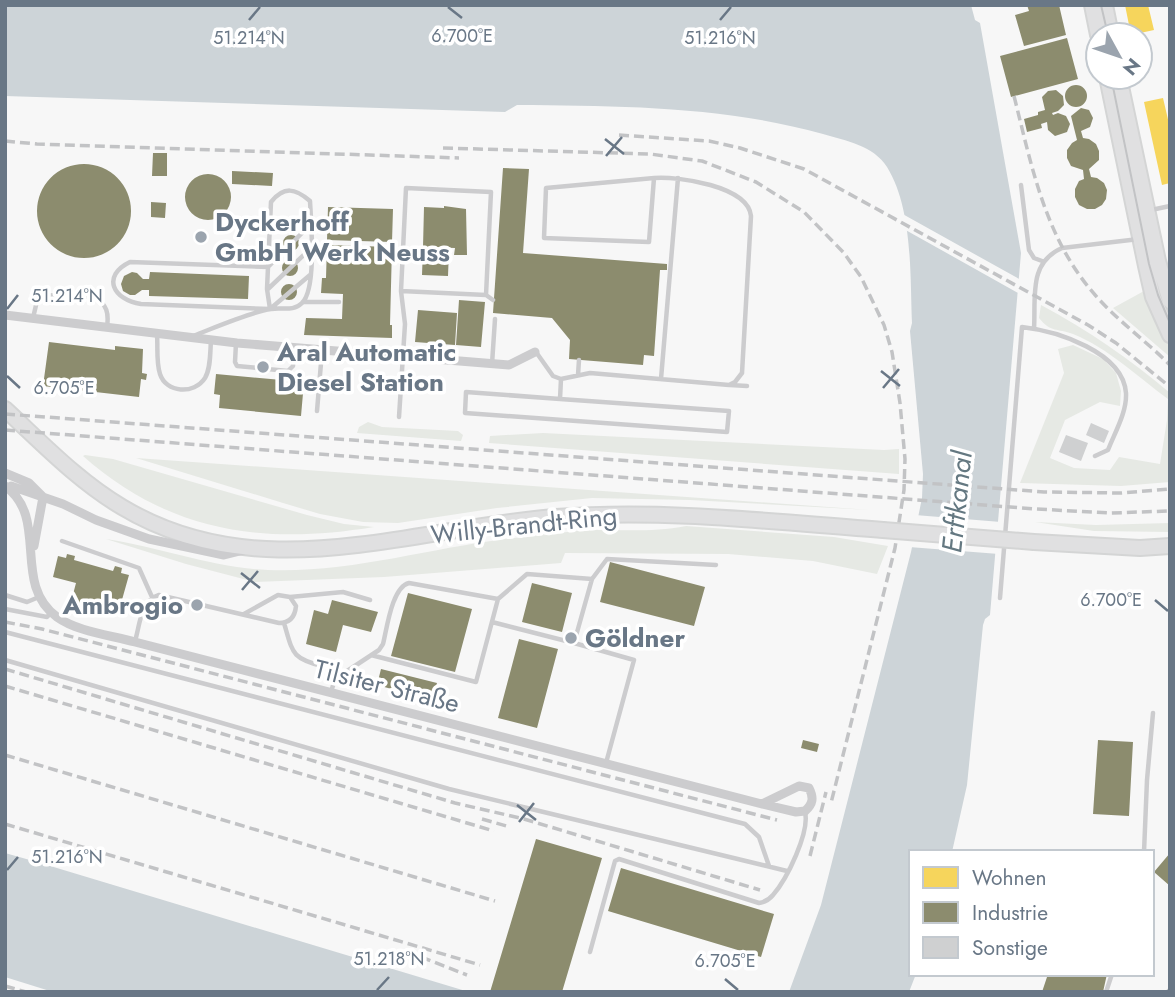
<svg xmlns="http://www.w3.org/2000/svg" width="1175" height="997" font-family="Jost,sans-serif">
<rect width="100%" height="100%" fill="#f7f7f7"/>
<path fill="#e6e9e4" d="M1144 291 1154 317 1170 346V357L1113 308Z
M1041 305C1089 331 1129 358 1170 393V482L1121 486 1020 483 1064 373 1058 349 1073 345 1103 359 1116 373 1121 391 1120 406 1100 402 1065 420 1050 458 1074 468 1110 470 1119 457 1160 464 1167 420 1168 399C1138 377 1108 348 1073 334 1057 328 1051 333 1039 318Z
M368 422 382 427 458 431 463 435 461 441 357 433 359 427Z
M543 433 884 450 899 449V474L489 443 490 436Z
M85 455 113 459 307 515 344 524 374 527C264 545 170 533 83 456Z
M136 458 870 510 690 500 592 498 497 508 398 523 363 522 320 514 283 503Z
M1035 522 1096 525 1170 523V532L1094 531Z
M686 526 834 537 888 546 877 574 813 561 728 554 565 553 561 563 384 577 255 582 186 564 106 539C160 547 213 568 268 570 349 573 426 549 505 539 535 536 566 531 595 530 626 530 655 532 686 526Z"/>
<path fill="#cdd4d8" d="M5 5H971L975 20 980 23 1021 253 990 615 985 619 983 625 967 785 952 852H911V974H916L909 992H789L821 905 911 552 922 498 923 474 910 331 912 323C910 276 913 209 887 167 873 145 846 141 823 134 723 106 620 106 517 105L505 112 5 96Z
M5 853 37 862 469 992H53L5 977Z"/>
<path fill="#f7f7f7" d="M899 212 1021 280 1020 294 902 228Z
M915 515 1001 522 999 554 909 547Z"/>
<path fill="#f6d55c" d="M1125 5H1148L1154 30 1131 35Z
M1163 98 1170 128V183L1162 185 1144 102Z"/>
<path fill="#8c8c6e" d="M1027 5H1059L1066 35 1024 46 1015 15 1029 11Z
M1067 38 1078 79 1011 97 1000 56Z
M1065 96a11 11 0 1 1 22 0a11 11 0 1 1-22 0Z
M1056 90 1063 96 1064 105 1058 111 1052 113 1053 115 1058 113 1066 116 1070 124 1067 132 1055 136 1048 130 1047 122 1041 124 1042 128 1027 132 1024 119 1038 115V112L1045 110 1042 97 1048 91Z
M1081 108 1089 110 1093 118 1090 127 1081 131 1083 138 1089 139 1096 144 1099 151V160L1089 169 1091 177 1097 178 1104 183 1107 190 1106 199 1102 205 1095 209H1087L1079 205 1075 197V189L1079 181 1084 179 1083 170 1071 166 1067 158V150L1072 143 1077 140 1071 116Z
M153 153H167V176H152Z
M37 211a47 47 0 1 1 94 0a47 47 0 1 1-94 0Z
M503 168 529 169 523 253 667 264V270H660L654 356 644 355 643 365 569 359 570 340 552 318 493 313Z
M232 171 273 173 272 186 232 184Z
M185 197a23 23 0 1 1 46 0a23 23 0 1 1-46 0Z
M151 202 166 203 165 218 151 217Z
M444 206 466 209 467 255H454L455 248 423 247 424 207 444 208Z
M328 207 393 209 392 242 327 240Z
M283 243a8 8 0 1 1 16 0a8 8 0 1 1-16 0Z
M327 245 392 247 390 325H392V338L304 335 306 318 342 319 343 294 321 293 322 278H326Z
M423 248 449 250 448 276 422 275Z
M282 268a8 8 0 1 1 16 0a8 8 0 1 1-16 0Z
M132 272 137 273 143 279H149L150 272 249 276 248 299 149 296V290H142L135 295H130L123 291 121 284 124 276Z
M281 292a8 8 0 1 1 16 0a8 8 0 1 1-16 0Z
M459 300 485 302 481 347 456 345Z
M418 310 457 313 455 345 415 342Z
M49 342 115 350V346L143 349 142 373 147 374 146 380 141 379 139 397 43 386Z
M216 374 304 382 301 416 219 408 220 395 214 394Z
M67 554 75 556 74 560 113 571 115 566 122 568 121 573 129 575 118 614 71 602 76 583 53 577 58 556 66 558Z
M610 562 705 587 694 626 600 602Z
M532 583 572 593 562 632 522 622Z
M408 593 472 609 455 672 391 656Z
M332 600 378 612 371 632 343 625 336 652 306 644 314 610 328 614Z
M519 639 558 649 537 728 498 718Z
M381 669 437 683 432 700 377 685Z
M803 740 819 744 817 752 801 748Z
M1098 740 1133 742 1129 816 1093 814Z
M536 839 602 858 562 992H490Z
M1170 853V886L1154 872Z
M621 868 774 914 761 957 608 911Z
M1048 974H1107L1103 992H1042Z"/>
<path fill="#cfd0d1" d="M1091 423 1109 431 1104 443 1086 435Z
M1066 435 1088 443 1081 461 1059 452Z"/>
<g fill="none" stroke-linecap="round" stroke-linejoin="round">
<defs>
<path id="primary" d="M1092 5 1098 35
M1105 5 1111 35
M1107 77 1146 266 1153 297 1170 335
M1119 77 1158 261 1170 301
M5 409C42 443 78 481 122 507 260 590 409 528 556 517 665 509 774 522 883 530
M1034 542 1140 548 1170 546"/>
</defs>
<use href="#primary" stroke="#d4d5d5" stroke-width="18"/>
<path stroke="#ccccce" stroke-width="4.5" d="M1021 185 1029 250 1034 258 1042 261
M1151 210 1170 206
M310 275 270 309 141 304C113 300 101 276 130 262L268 267 311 224
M268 289 310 249
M486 295 493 300
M303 302H339
M33 318 37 301 42 295 95 297C107 305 109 313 107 327
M1034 329C1036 297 1028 263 1062 248L1139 239
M157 335C158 347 156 362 160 374 166 393 194 395 205 378 211 368 210 352 211 340
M193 336C214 328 250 312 271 309 282 307 293 312 302 303 317 289 311 221 310 201 295 188 284 186 271 202L267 289 270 309
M236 343 235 362 237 366 288 371 293 366 294 348
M536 352 553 376 561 379 590 373 729 385 735 382 742 373 751 216C748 186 678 176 654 178L546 188 544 238 649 242 654 178
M492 364 495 319
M578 375 579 360
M661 379 678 178
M730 385 747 386
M560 399 466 392 465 413 727 432 729 411 560 399 561 379
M317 411 322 351
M399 417 405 324 401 291 406 188 491 192 486 295 401 291
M62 541 139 568 152 597
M592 579 607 559 716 565
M5 595 27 602 39 597
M290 597 343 592 370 600
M1000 598 1022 327C1057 331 1123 352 1126 393 1127 412 1115 432 1108 450L1095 456
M5 609 47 617 51 613
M284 623C293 653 291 658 322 666
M5 632 745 824 759 837 769 866
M135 641C140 625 140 601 159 595L279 623C290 623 295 617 296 606L290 597 278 595 244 614
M574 643 634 660 606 763
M371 655 476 682 498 599
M5 660 449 789 787 871
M331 692 335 679 379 650 383 644C387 628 392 587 409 583L498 599 527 574 592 579 574 643 492 622
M1144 852 1147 780 1153 713
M590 952 615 861 619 859 759 903C765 902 769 900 773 895 787 879 810 832 805 812
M1106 992 1112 974"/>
<path stroke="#ccccce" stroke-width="9" d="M5 315 237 343 509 365 535 352
M5 473 29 483 43 497 34 546
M5 486C50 518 11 584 57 617 78 632 110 635 135 642L758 803 762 804 796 812 805 811C813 804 814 798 809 788L799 786 762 804
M11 486 63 504 96 520 149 539 224 555 244 550"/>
<use href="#primary" stroke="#e0e0e1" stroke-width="14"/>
<path stroke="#c2c3c5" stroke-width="2" d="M1101 5 1108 35
M1111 77 1149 264 1158 295 1170 323"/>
<path stroke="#c2c3c5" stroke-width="3.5" stroke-dasharray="10 5" stroke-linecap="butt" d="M1014 96C1032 167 1045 239 1096 296 1118 321 1146 341 1170 365
M619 135 709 141 740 148 804 169 1088 325 1116 343 1170 387
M5 141 37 144 459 158
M443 148 650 154 702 161 756 182 804 212 844 253 861 277 884 325 892 352 900 403 905 459 904 490 895 548 831 803
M5 414 1044 492 1121 493 1170 489
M5 430 1036 509 1111 513 1170 511
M5 622 42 629 777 820
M5 669 455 803 524 819 760 890
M5 686 494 831
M5 755 495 901
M482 819 510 827
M5 824 480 965
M810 856 826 792
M421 957 467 975
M5 986 26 992
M1167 992 1170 989"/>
<defs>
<path id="primary-bridge" d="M883 530 1034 542"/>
</defs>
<use href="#primary-bridge" stroke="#d4d5d5" stroke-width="18" stroke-linecap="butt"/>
<use href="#primary-bridge" stroke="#e0e0e1" stroke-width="14"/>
</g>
<path fill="none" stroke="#697786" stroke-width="2.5" d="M448 7 462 18M249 20 260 7M720 20 731 7M605 139 624 154M606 156 622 137M7 309 18 295M881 371 900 386M7 376 20 388M883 388 899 369M241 573 260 588M242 590 258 571M1155 600 1168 611M517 805 536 820M519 822 534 803M7 870 18 857M725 979 738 990M377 990 389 977"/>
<g fill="#9ba4ae" stroke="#fff" stroke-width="2.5">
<circle cx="201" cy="237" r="7"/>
<circle cx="263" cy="367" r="7"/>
<circle cx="197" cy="605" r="7"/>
<circle cx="571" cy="638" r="7"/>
</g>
<g text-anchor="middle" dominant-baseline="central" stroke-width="7" stroke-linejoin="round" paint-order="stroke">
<g font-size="26" font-weight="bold" fill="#697786" stroke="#fff" text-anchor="start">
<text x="215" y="222">Dyckerhoff<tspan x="215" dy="30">GmbH Werk Neuss</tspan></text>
<text x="277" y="352">Aral Automatic<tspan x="277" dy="30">Diesel Station</tspan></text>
<text x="183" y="605" text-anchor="end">Ambrogio</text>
<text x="585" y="638">Göldner</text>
</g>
<g font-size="26" fill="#697786" stroke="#fff">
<text transform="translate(524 525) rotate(-6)">Willy-Brandt-Ring</text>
<text transform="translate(387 686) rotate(14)">Tilsiter Straße</text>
</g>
<g font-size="28" font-style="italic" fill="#647881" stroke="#fff">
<text transform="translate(957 502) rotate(-84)">Erftkanal</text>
</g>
</g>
<g font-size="18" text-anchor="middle" fill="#697786" stroke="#fff" stroke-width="7" stroke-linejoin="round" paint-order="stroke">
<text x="462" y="42">6.700°E</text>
<text x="249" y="44">51.214°N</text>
<text x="720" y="44">51.216°N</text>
<text x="67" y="302">51.214°N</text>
<text x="64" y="394">6.705°E</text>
<text x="1111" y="606">6.700°E</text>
<text x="67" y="863">51.216°N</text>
<text x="389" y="965">51.218°N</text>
<text x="725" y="967">6.705°E</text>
</g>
<rect width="1175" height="997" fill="none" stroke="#697786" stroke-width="14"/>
<rect x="909" y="850" width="245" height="126" fill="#ffffff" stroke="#c3c9cf" stroke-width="2"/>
<rect x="923" y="867" width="35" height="21" fill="#f6d55c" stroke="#c3c9cf" stroke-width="2"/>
<text x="972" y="885" font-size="21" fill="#697786">Wohnen</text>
<rect x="923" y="902" width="35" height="21" fill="#8c8c6e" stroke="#c3c9cf" stroke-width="2"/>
<text x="972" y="920" font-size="21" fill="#697786">Industrie</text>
<rect x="923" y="937" width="35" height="21" fill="#cfd0d1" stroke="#c3c9cf" stroke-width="2"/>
<text x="972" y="955" font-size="21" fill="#697786">Sonstige</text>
<g transform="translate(1119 56) rotate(130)"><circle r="33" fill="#ffffff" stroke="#c3c9cf" stroke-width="2"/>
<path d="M0-5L12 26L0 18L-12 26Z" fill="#9ba4ae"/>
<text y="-10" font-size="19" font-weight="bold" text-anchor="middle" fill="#697786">N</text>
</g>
</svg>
